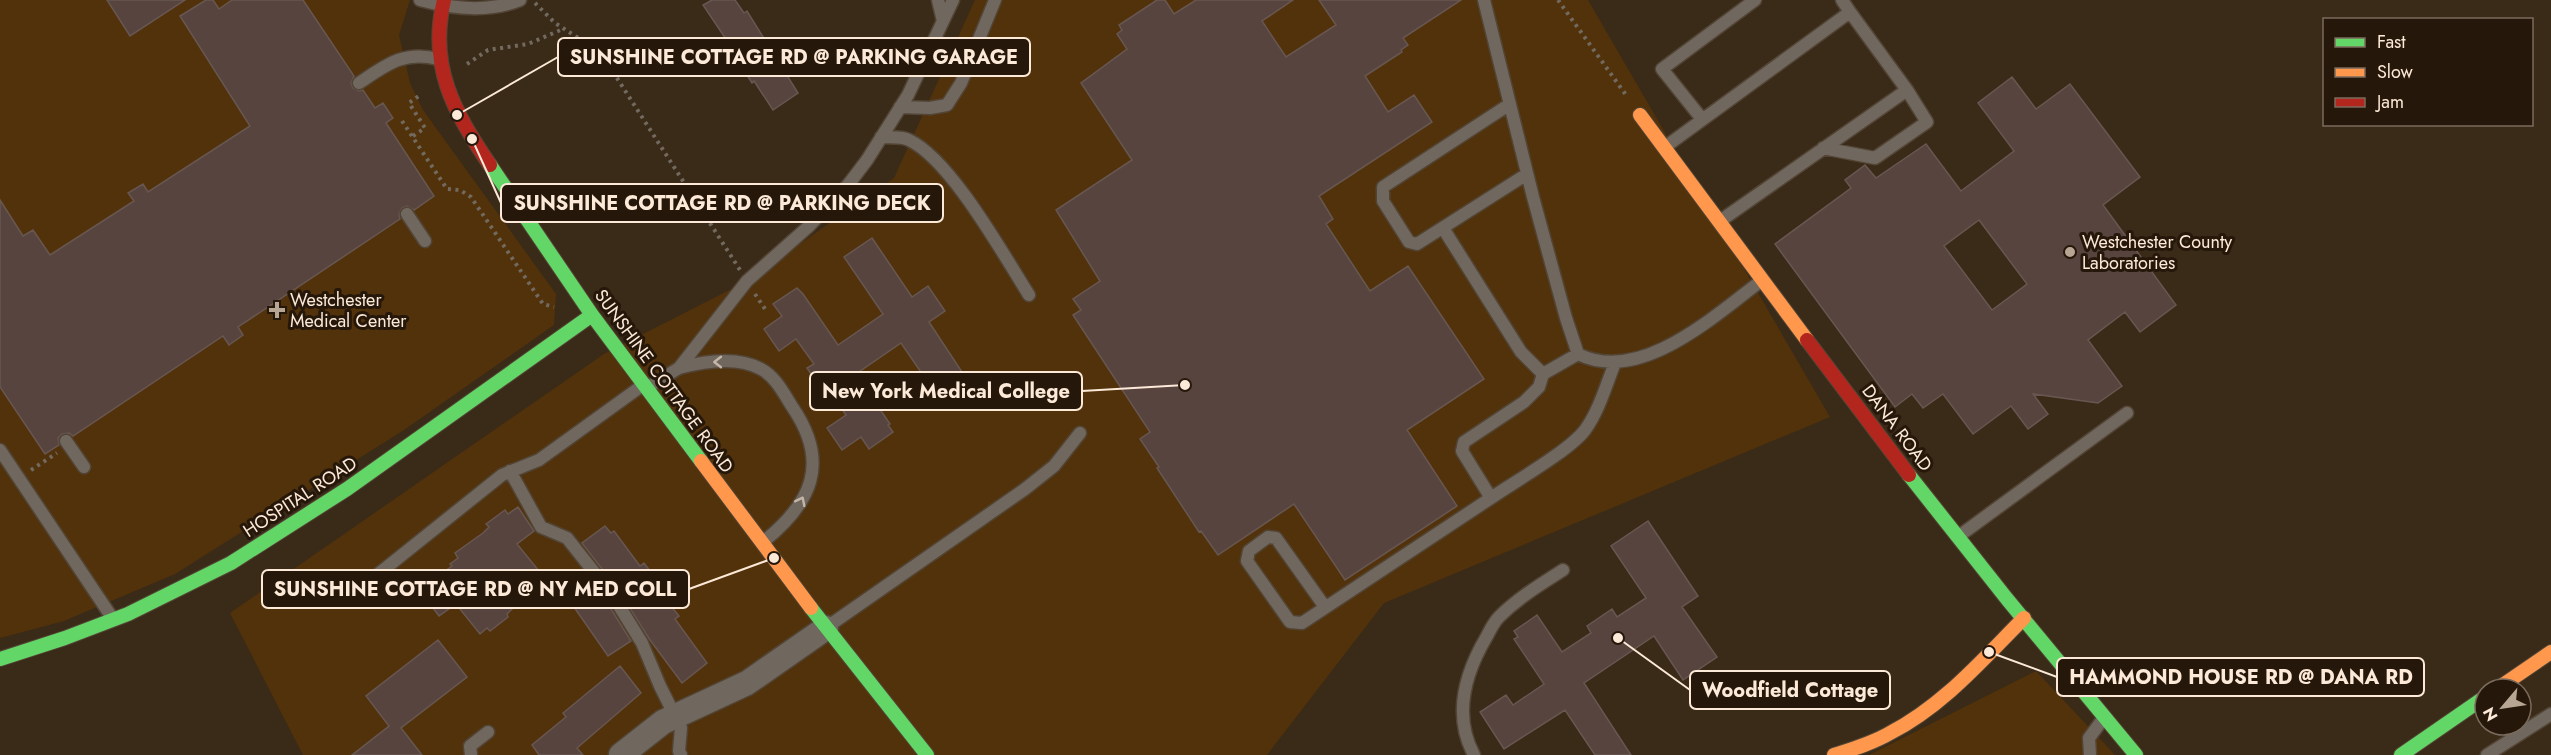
<svg xmlns="http://www.w3.org/2000/svg" width="2551" height="755" font-family="Jost,sans-serif">
<rect width="100%" height="100%" fill="#3a2a18"/>
<path fill="#52320b" d="M0 0H410L399 35 410 83 423 110 556 294 554 325 404 430 175 574 64 621 0 638Z
M975 0H1588L1830 417 1384 603 1267 755H303L230 613 604 354 747 281 894 178Z
M2036 671 2115 755H1869Z"/>
<path fill="#57443f" stroke="#685751" stroke-width="1.5" fill-rule="evenodd" d="M107 0H185L130 36Z
M206 0H213L219 9 232 0H303L354 76 351 83 353 88 359 91 363 90 375 108 383 103 393 118 386 123 434 196 414 210 407 206 402 208 399 214 400 219 238 327 243 335 229 345 223 336 73 436 69 433 62 434 58 438 59 445 45 454 0 387V200L23 236 33 230 50 255 134 201 128 193 143 184 148 192 250 126 180 16Z
M712 0H735L744 13 747 11 798 93 773 110 754 81 752 83 740 64 742 63 703 5Z
M1157 0H1165L1174 14 1196 0H1293L1262 21 1286 57 1336 25 1319 0H1461L1403 38 1408 45 1401 50 1402 52 1365 76 1388 112 1414 95 1432 122 1319 196 1333 219 1326 224 1370 291 1408 266 1484 379 1407 430 1457 506 1345 580 1294 504 1218 555 1201 531 1199 532 1157 468 1159 467 1140 439 1150 432 1073 315 1081 310 1073 299 1100 281 1056 210 1132 160 1081 83 1127 49 1117 34 1122 30 1119 25Z
M2012 77 2036 109 2070 84 2140 177 2103 205 2176 305 2140 332 2125 312 2088 340 2122 386 2098 403 2033 394 2048 414 2028 429 2011 406 1973 434 1943 394 1923 408 1912 394 1895 407 1775 244 1851 188 1845 180 1865 165 1876 178 1926 144 1961 191 2014 151 1978 103ZM1979 220 2027 284 1992 310 1944 246Z
M872 238 912 297 928 286 945 311 929 322 964 375 960 378 964 383 940 400 901 343 856 374 890 424 888 425 893 432 869 449 861 437 842 450 827 428 846 415 828 388 823 392 807 368 814 364 796 339 779 351 764 329 782 316 773 304 797 288 803 294 838 345 883 314 844 257Z
M518 507 534 531 517 544 547 581 513 608 507 614 508 617 490 631 487 628 480 634 456 604 439 616 421 592 428 587 427 584 452 566 450 564 458 558 455 553 483 533 489 527 486 524 505 510 508 514Z
M1648 521 1698 596 1682 607 1717 657 1683 680 1654 636 1584 683 1631 755H1595L1565 710 1504 749 1480 712 1506 695 1513 705 1544 684 1514 639 1518 637 1514 631 1537 615 1562 652 1591 633 1587 626 1612 609 1617 617 1646 598 1611 546Z
M605 526 611 533 614 531 640 566 644 563 657 580 655 582 661 590 659 591 679 616 675 619 707 663 682 683 650 640 619 591 582 543Z
M583 571 606 601 631 641 608 656 560 587Z
M438 640 467 677 401 728 422 755H352L389 726 366 696Z
M620 666 641 693 577 748 583 755H539L532 745 566 717 563 713Z"/>
<g fill="none" stroke-linecap="round" stroke-linejoin="round">
<defs>
<path id="lane" d="M420 0C453 9 488 13 520 0
M938 0 943 21
M1484 0 1533 197 1566 318 1578 354C1640 385 1714 316 1761 281
M359 83C386 65 404 50 438 59
M1510 104 1383 187V201L1409 242 1417 244 1527 174
M900 107 930 108 947 105 961 83 995 0
M1702 119 1662 69 1755 0
M881 137C889 138 901 136 909 140 951 160 1003 254 1029 295
M1665 147 1850 12 1842 0
M1823 148 1875 158 1927 122 1907 90
M407 214 425 241
M1720 221 1907 90 1850 12
M1443 228 1521 352 1543 374 1578 354
M679 368C705 361 737 356 761 369 776 377 784 394 793 408 830 463 812 503 763 542
M648 387 679 368 747 281 808 227 848 185 867 160 908 95 953 0
M66 441 84 467
M0 450 113 619
M510 471 541 527 567 538 613 596 642 643 660 686 681 728 679 751 681 755
M1491 498C1514 482 1569 451 1585 430 1599 411 1606 385 1615 363
M1959 536 2127 413
M372 579 502 475 539 460 643 385
M1325 607 1276 538 1268 537 1249 551 1247 561 1290 622 1302 623 1491 498 1462 451 1464 442 1524 402 1539 387 1543 374
M827 627 1025 489 1054 466 1080 433
M471 755 470 746 488 732
M1474 755C1453 716 1465 673 1487 636 1490 630 1494 622 1499 617 1518 598 1541 584 1563 570
M2090 755 2089 738 2103 719
M2487 755 2551 714"/>
<path id="street" d="M621 755 663 722 747 683 826 628"/>
<path id="fast" d="M490 165 592 315 701 461
M1909 475 2007 599 2136 755
M811 608 927 755
M0 659 65 638 128 614 231 563 347 489 592 315
M2401 755 2485 697"/>
<path id="slow" d="M1640 115 1807 340
M701 461 811 608
M2497 689 2551 652
M1834 755C1853 749 1873 743 1890 733 1943 706 1983 659 2024 618"/>
<path id="jam" d="M444 0C428 66 454 112 490 165
M1807 340 1909 475"/>
</defs>
<use href="#lane" stroke="#534535" stroke-width="15"/>
<use href="#street" stroke="#534535" stroke-width="27"/>
<use href="#fast" stroke="#534535" stroke-width="16"/>
<use href="#slow" stroke="#534535" stroke-width="16"/>
<use href="#jam" stroke="#534535" stroke-width="16"/>
<path stroke="#72695f" stroke-width="4" stroke-dasharray="3 4.5" stroke-linecap="butt" d="M1558 0 1626 95
M535 3 555 23 597 50 608 64 740 270
M467 64 488 50 528 44 563 29
M402 121 447 189 460 190 471 197 543 304 554 307
M413 136 425 128 409 103 420 95
M755 294 767 312
M31 470 57 453"/>
<use href="#lane" stroke="#70685f" stroke-width="12"/>
<use href="#street" stroke="#70685f" stroke-width="24"/>
<use href="#fast" stroke="#63d668" stroke-width="14"/>
<use href="#slow" stroke="#ff974d" stroke-width="14"/>
<use href="#jam" stroke="#b3261e" stroke-width="14"/>
</g>
<defs><path id="oneway-chevron" d="M-2-3.5L2.5 0L-2 3.5" fill="none" stroke-width="1.6" stroke-linecap="round" stroke-linejoin="round" transform="scale(1.5)"/></defs>
<g stroke="#c4b5a7">
<use href="#oneway-chevron" transform="translate(718 362) rotate(-180)"/>
<use href="#oneway-chevron" transform="translate(801 501) rotate(-63)"/>
</g>
<g fill="#b8a694" stroke="#25170a" stroke-width="2">
<circle cx="2070" cy="252" r="6"/>
<path d="M274 301h6v6h6v6h-6v6h-6v-6h-6v-6h6z"/>
</g>
<g text-anchor="middle" dominant-baseline="central" stroke-width="6" stroke-linejoin="round" paint-order="stroke">
<g font-size="18" fill="#fce9d7" stroke="#25170a" text-anchor="start">
<text x="2082" y="242">Westchester County<tspan x="2082" dy="21">Laboratories</tspan></text>
<text x="290" y="300">Westchester<tspan x="290" dy="21">Medical Center</tspan></text>
</g>
<g font-size="18" fill="#fce9d7" stroke="#25170a">
<text transform="translate(664 381) rotate(54)">SUNSHINE COTTAGE ROAD</text>
<text transform="translate(1897 428) rotate(53)">DANA ROAD</text>
<text transform="translate(300 497) rotate(-33)">HOSPITAL ROAD</text>
</g>
</g>
<path fill="none" stroke="#fce9d7" stroke-width="2" d="M457 115L558 57M472 139L501 203M1185 385L1082 391M774 558L689 589M1989 652L2057 677M1618 638L1690 690"/>
<g fill="#fce9d7" stroke="#25170a" stroke-width="2">
<circle cx="457" cy="115" r="6"/>
<circle cx="472" cy="139" r="6"/>
<circle cx="1185" cy="385" r="6"/>
<circle cx="774" cy="558" r="6"/>
<circle cx="1989" cy="652" r="6"/>
<circle cx="1618" cy="638" r="6"/>
</g>
<g fill="#25170a" stroke="#fce9d7" stroke-width="2">
<rect x="558" y="38" width="472" height="38" rx="6"/>
<rect x="501" y="184" width="442" height="38" rx="6"/>
<rect x="810" y="372" width="272" height="38" rx="6"/>
<rect x="262" y="570" width="427" height="38" rx="6"/>
<rect x="2057" y="658" width="367" height="38" rx="6"/>
<rect x="1690" y="671" width="200" height="38" rx="6"/>
</g>
<g font-size="20" text-anchor="middle" font-weight="bold" fill="#fce9d7">
<text x="794" y="64">SUNSHINE COTTAGE RD @ PARKING GARAGE</text>
<text x="722" y="210">SUNSHINE COTTAGE RD @ PARKING DECK</text>
<text x="946" y="398">New York Medical College</text>
<text x="475" y="596">SUNSHINE COTTAGE RD @ NY MED COLL</text>
<text x="2241" y="684">HAMMOND HOUSE RD @ DANA RD</text>
<text x="1790" y="697">Woodfield Cottage</text>
</g>
<rect x="2323" y="18" width="210" height="108" fill="#25170a" stroke="#7b6b5c" stroke-width="1.5"/>
<rect x="2335" y="38" width="30" height="9" fill="#63d668" stroke="#7b6b5c" stroke-width="1.5"/>
<text x="2377" y="48" font-size="18" fill="#fce9d7">Fast</text>
<rect x="2335" y="68" width="30" height="9" fill="#ff974d" stroke="#7b6b5c" stroke-width="1.5"/>
<text x="2377" y="78" font-size="18" fill="#fce9d7">Slow</text>
<rect x="2335" y="98" width="30" height="9" fill="#b3261e" stroke="#7b6b5c" stroke-width="1.5"/>
<text x="2377" y="108" font-size="18" fill="#fce9d7">Jam</text>
<g transform="translate(2503 707) rotate(241)"><circle r="28" fill="#25170a" stroke="#7b6b5c" stroke-width="1.5"/>
<path d="M0-4.5L10 22L0 15L-10 22Z" fill="#b8a694"/>
<text y="-9" font-size="16" font-weight="bold" text-anchor="middle" fill="#fce9d7">N</text>
</g>
</svg>
